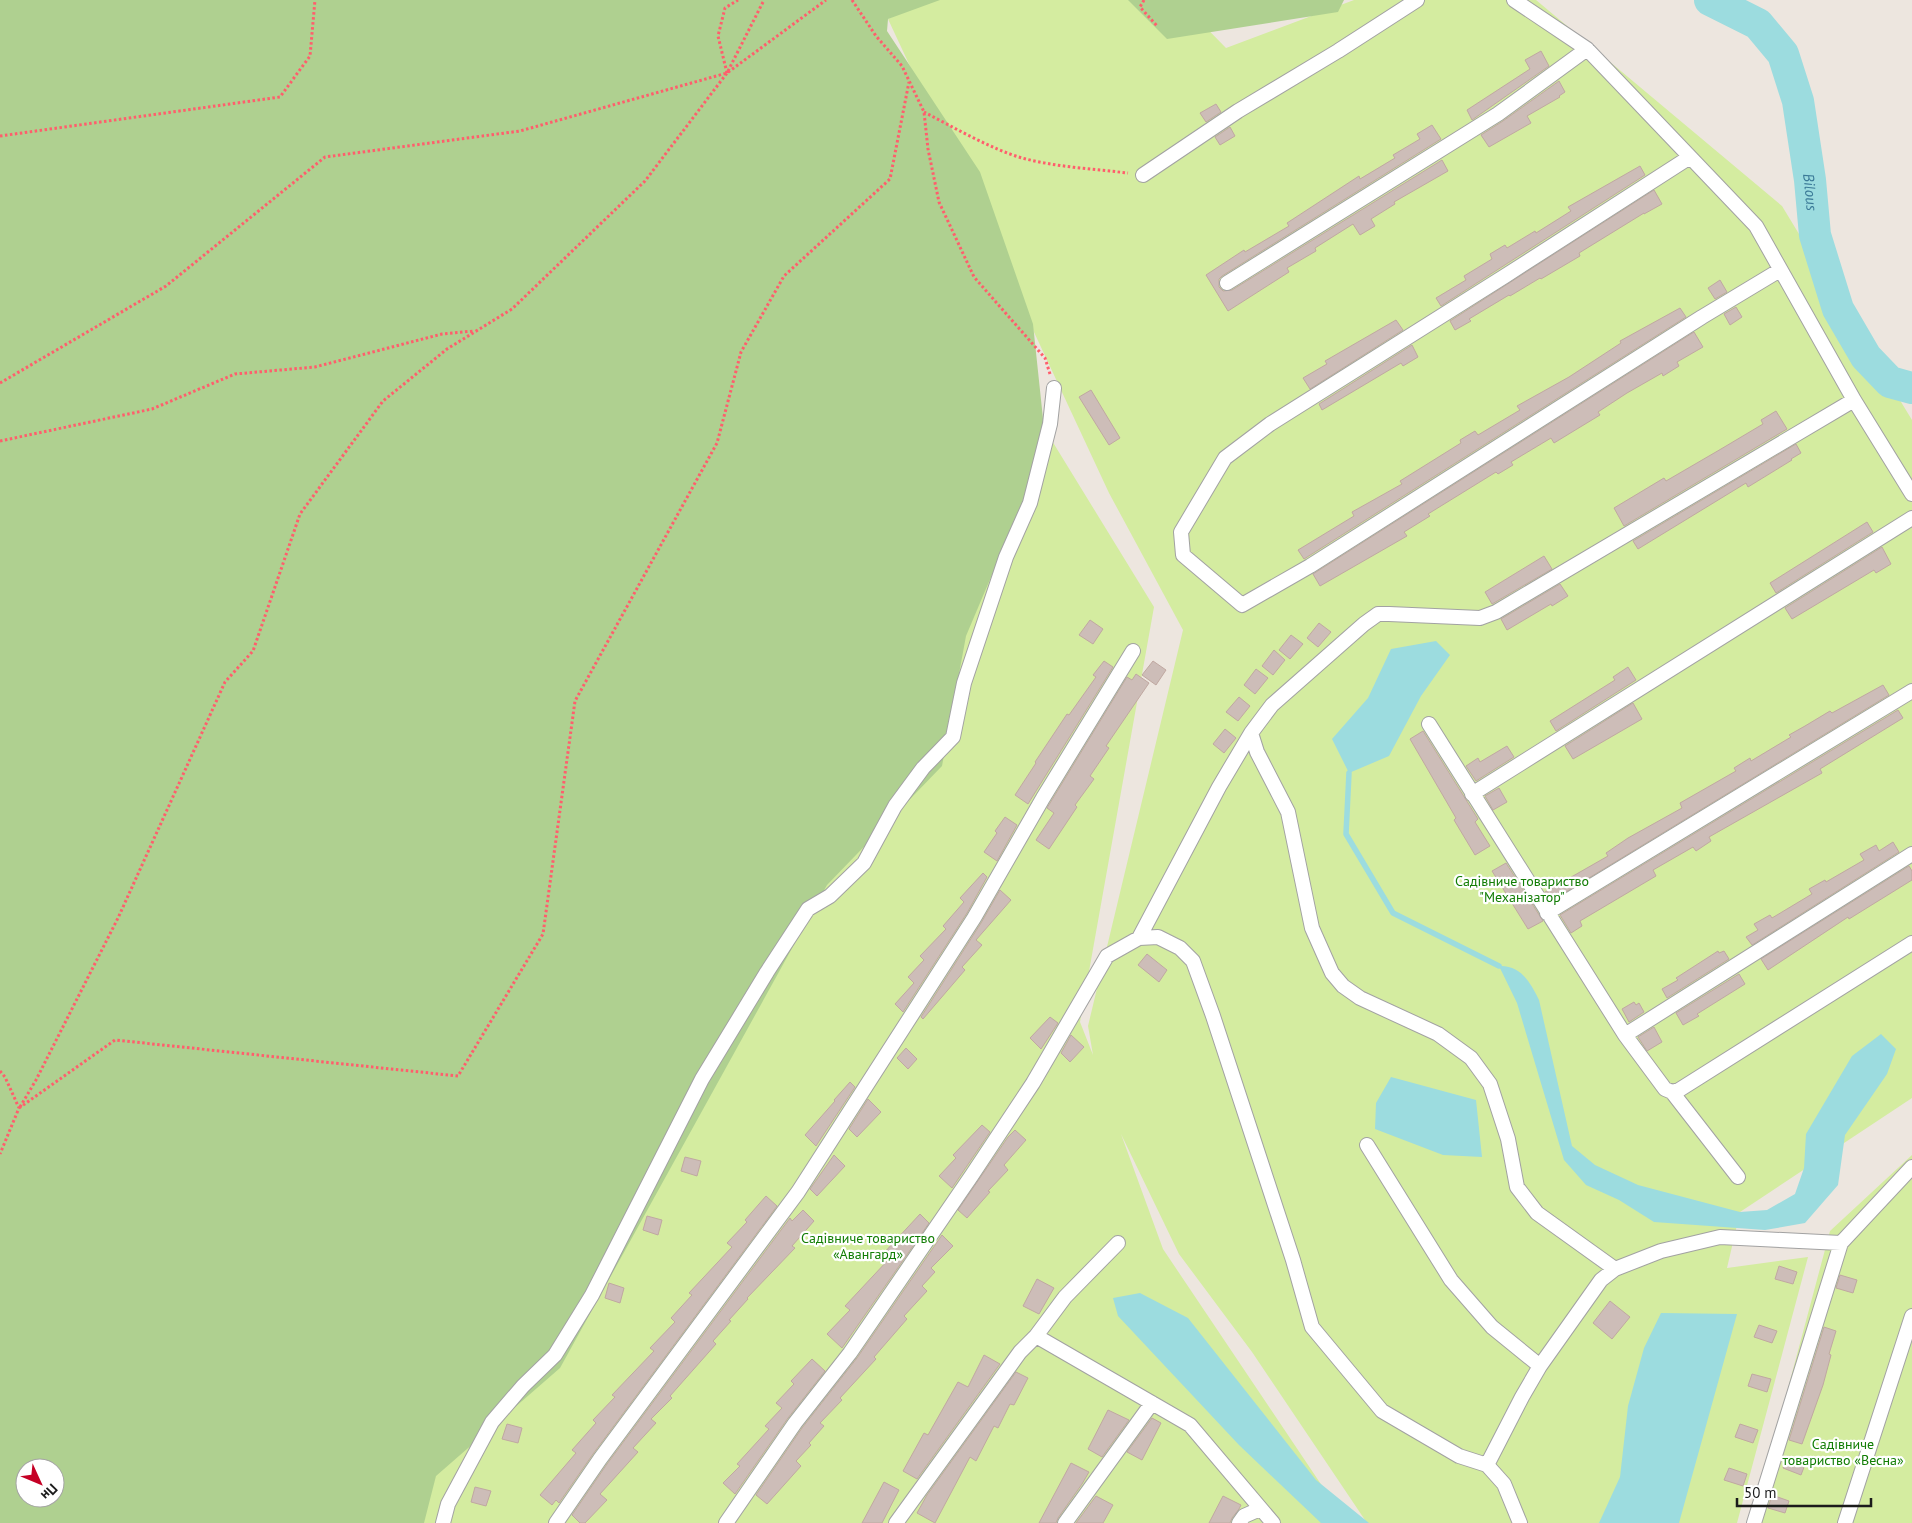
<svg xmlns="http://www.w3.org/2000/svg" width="1912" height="1523" font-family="'PT Sans',sans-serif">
<rect width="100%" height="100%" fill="#ede6df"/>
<path fill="#d4eca0" d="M922 0H1179L1226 48 1354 0H1536L1782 206 1912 420V1098L1740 1212 1727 1268 1808 1257 1737 1523H1367L1252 1352 1179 1254 1121 1134 1163 1249 1347 1523H416L426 1477 1022 392 1154 607 1080 1022 1093 1055 1088 1026 1183 630 1109 493 888 19Z
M1912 1155V1523H1752L1830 1231Z"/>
<path fill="#afd090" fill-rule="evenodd" d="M0 0H940L888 19 887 31 980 172 1033 324 1046 447 966 636 942 766 827 885 560 1368 436 1476 424 1523H0ZM25 1468H55V1498H25Z
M1128 0H1344L1338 12 1167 39Z"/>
<path fill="#9cdcdf" d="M1436 641 1450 655 1421 696 1389 756 1349 773 1332 739 1368 698 1391 649Z
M1499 966C1521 965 1530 982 1539 1000L1572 1146 1595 1165 1638 1185 1740 1212 1767 1210 1795 1194 1804 1168 1806 1134 1852 1056 1881 1034 1896 1049 1887 1074 1845 1135 1838 1185 1805 1223 1765 1230 1654 1222 1619 1200 1586 1185 1564 1160 1517 1003Z
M1391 1077 1476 1100 1482 1157 1443 1155 1375 1129 1376 1103Z
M1140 1293 1188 1318 1316 1480 1369 1523H1321L1239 1445 1118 1316 1113 1298Z
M1661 1313 1737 1314 1679 1523H1599L1620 1477 1628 1406 1644 1348Z"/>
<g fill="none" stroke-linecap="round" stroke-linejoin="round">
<path stroke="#9cdcdf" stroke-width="5.5" d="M1349 773 1346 834 1393 913 1499 966"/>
<path stroke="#9cdcdf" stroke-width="32" id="s1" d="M1710 0 1758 24 1783 54 1798 101 1810 180 1815 235 1838 309 1866 357 1890 382 1912 388"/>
</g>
<path fill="#cdbdb8" stroke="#c0a8a1" d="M1541 51 1549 66 1472 120 1467 110 1530 69 1525 60Z
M1559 81 1565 92 1559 96 1560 97 1527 116 1531 123 1489 147 1481 135 1503 121Z
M1216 104 1221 112 1206 122 1200 113Z
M1432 125 1441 139 1222 276 1219 279V287L1223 291 1232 290 1442 160 1448 171 1394 202 1395 204 1371 219 1375 226 1360 235 1353 224 1315 248 1316 251 1287 268 1289 272 1228 311 1206 275 1244 250 1245 252 1289 226 1287 223 1359 176 1360 179 1395 158 1393 155 1420 139 1417 134Z
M1230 127 1235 136 1220 145 1215 137Z
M1640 166 1645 175 1441 306 1436 298 1466 280 1464 276 1492 259 1490 254 1505 245 1507 248 1535 231 1536 233 1571 211 1568 207Z
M1654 190 1662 204 1644 214V213L1579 253 1580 256 1541 279 1540 278 1510 296 1509 295 1469 319 1471 321 1455 330 1450 321Z
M1720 280 1727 292 1715 299 1708 288Z
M1736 307 1742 317 1730 325 1724 314Z
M1680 308 1686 317 1304 559 1298 550 1354 516 1352 512 1402 484 1400 481 1461 443 1460 440 1475 431 1478 435 1520 410 1517 406 1569 377 1621 343 1620 341Z
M1396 320 1403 330 1310 389 1303 378 1327 364 1325 361Z
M1694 332 1703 347 1677 362 1679 366 1663 376 1662 373 1627 393 1598 412 1600 415 1554 443 1551 438 1511 462 1513 465 1498 474 1496 472 1428 514 1430 516 1404 532 1407 536 1320 586 1313 574Z
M1412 345 1418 357 1403 366 1401 363 1322 410 1319 404Z
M1091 390 1120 438 1109 445 1079 397Z
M1776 411 1787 429 1624 526 1614 508 1664 478 1666 481 1721 449 1763 424 1761 420Z
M1796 444 1801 453 1791 459 1792 460 1748 487 1746 483 1638 549 1633 541Z
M1867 522 1873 532 1776 593 1770 583Z
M1882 547 1891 564 1876 573 1874 570 1792 619 1785 608Z
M1544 556 1552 569 1492 604 1485 592Z
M1560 584 1568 596 1552 606 1551 604 1507 630 1501 619Z
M1090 620 1103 629 1093 644 1079 635Z
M1319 623 1331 632 1318 647 1307 638Z
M1291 635 1303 644 1290 659 1279 650Z
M1274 650 1285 660 1273 675 1262 666Z
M1104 661 1113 667 1028 804 1015 795 1036 763 1035 762 1067 714 1069 715 1096 677 1093 675Z
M1153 661 1166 670 1156 685 1142 675Z
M1628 667 1636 680 1556 731 1550 721 1615 680 1613 677Z
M1256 669 1268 678 1255 694 1244 685Z
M1136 674 1149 683 1106 746 1109 748 1090 776 1094 779 1075 805 1077 807 1049 849 1036 840 1054 813 1047 808 1127 677 1132 680Z
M1883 685 1889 695 1551 901 1545 892 1608 856 1606 853 1628 838 1682 808 1680 803 1736 771 1734 768 1750 758 1751 761 1791 737 1789 735 1805 726 1830 711 1832 713Z
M1239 697 1250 706 1238 721 1226 712Z
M1633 703 1642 719 1573 759 1565 746Z
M1898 710 1903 718 1820 769 1822 773 1709 837 1711 841 1696 851 1693 847 1653 870 1656 876 1580 921 1582 926 1571 933 1560 915Z
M1225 729 1236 738 1224 753 1213 744Z
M1423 731 1478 819 1475 822 1490 846 1475 855 1454 820 1456 818 1410 739Z
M1507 746 1514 757 1476 781 1466 766 1478 758 1480 762Z
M1499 788 1507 802 1493 810 1485 796Z
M1005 817 1017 825 997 861 984 852 997 833 995 831Z
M1893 842 1899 852 1752 945 1746 937 1758 930 1754 924 1770 915 1772 918 1812 894 1809 889 1825 880 1826 882 1864 860 1860 854 1876 845 1879 851Z
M1506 863 1543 921 1528 929 1492 871Z
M1909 866 1912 871V880L1849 919 1848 917 1768 970 1761 959Z
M983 873 987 877 967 913 903 1012 895 1004 914 983 908 977 924 960 920 956 946 929 943 926 964 902 960 898Z
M1000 890 1011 900 976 940 982 945 962 967 965 970 923 1019 921 1017 981 923Z
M1718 951 1719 953 1724 951 1729 959 1667 998 1662 989 1678 980 1676 978Z
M1147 954 1167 970 1159 982 1138 965Z
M1739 974 1745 984 1697 1014 1699 1016 1683 1025 1676 1013Z
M1634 1002 1636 1005 1639 1003 1644 1012 1629 1022 1622 1009Z
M1050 1017 1058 1023 1041 1049 1030 1038Z
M1654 1027 1662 1042 1647 1051 1638 1037Z
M1071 1035 1084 1047 1070 1062 1061 1053Z
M906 1048 917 1059 908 1069 897 1058Z
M850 1082 855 1087 816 1146 805 1135 835 1101 834 1100Z
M868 1099 881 1112 857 1137 849 1129Z
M982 1125 990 1132 952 1188 939 1176 956 1158 953 1155Z
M1015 1130 1026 1140 1004 1165 1008 1170 988 1191 990 1192 967 1218 958 1210 1008 1137Z
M834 1155 845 1166 817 1196 810 1189Z
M685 1157 701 1161 697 1176 681 1171Z
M766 1196 777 1206 593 1454 559 1503 556 1500 552 1505 540 1495 576 1453 572 1450 596 1423 593 1420 615 1397 612 1395 654 1351 650 1348 675 1322 671 1318 692 1295 689 1293 732 1247 727 1243 747 1222 745 1220Z
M803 1210 814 1221 792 1246 795 1248 747 1298 748 1299 729 1320 731 1321 713 1341 716 1344 670 1396 672 1398 651 1419 656 1423 633 1448 638 1452 600 1494 607 1500 585 1523H580L572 1515 607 1464 790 1218 792 1221Z
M920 1214 929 1223 842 1348 827 1334 850 1310 845 1306 888 1260 882 1255Z
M647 1216 662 1220 658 1235 643 1230Z
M942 1235 953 1246 931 1268 935 1272 922 1286 927 1291 904 1316 907 1319 874 1357 876 1359 840 1398 842 1400 820 1423 824 1426 809 1443 811 1445 796 1461 801 1466 767 1504 756 1495 802 1428 857 1358Z
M1779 1266 1797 1272 1793 1284 1775 1279Z
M1840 1275 1857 1280 1853 1293 1836 1288Z
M1037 1279 1054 1288 1039 1314 1023 1306Z
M609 1283 624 1288 620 1303 605 1298Z
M1610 1301 1630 1317 1612 1339 1593 1323Z
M1759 1325 1777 1331 1772 1343 1754 1337Z
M1824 1327 1836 1331 1829 1354 1831 1355 1823 1385 1802 1444 1789 1440Z
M984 1355 1000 1364 917 1479 903 1471 924 1433 928 1435 958 1382 968 1387Z
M812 1359 825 1371 788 1418 735 1494 723 1483 740 1466 737 1464 769 1429 765 1426 782 1408 776 1403 794 1384 791 1381Z
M1016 1372 1028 1378 1014 1405 1010 1404 998 1428 994 1426 976 1461 970 1457 935 1523 917 1513 927 1495Z
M1752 1374 1771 1379 1767 1392 1748 1386Z
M1108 1410 1129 1420 1102 1457 1088 1449Z
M1152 1418 1161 1423 1142 1460 1127 1452Z
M507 1424 522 1428 518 1443 502 1439Z
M1740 1424 1758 1430 1753 1443 1735 1437Z
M1787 1456 1806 1462 1801 1475 1783 1468Z
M1071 1463 1089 1472 1082 1484 1058 1518 1056 1523H1039Z
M1729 1468 1747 1474 1743 1486 1724 1480Z
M884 1482 899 1490 882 1523H862Z
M475 1487 491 1491 486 1506 471 1502Z
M1772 1495 1789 1501 1785 1513 1768 1508Z
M1096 1496 1113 1505 1103 1523H1076Z
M1223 1496 1241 1505 1239 1509 1232 1518 1230 1523H1209Z"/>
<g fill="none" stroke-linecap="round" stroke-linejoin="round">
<defs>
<path id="minor" d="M1514 0 1587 49 1756 226 1854 400 1912 494
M1690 157 1505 276 1270 424 1225 458 1181 532 1183 555 1242 605 1310 566 1702 317 1780 270
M1143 175 1238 111 1338 51 1417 0
M1227 283 1498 114 1587 49
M1429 724 1625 1035 1665 1089 1672 1092 1738 1177
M1472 794 1912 518
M1547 913 1912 691
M1139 938 1219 787 1251 733
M1625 1035 1912 854
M1672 1092 1679 1090 1912 943
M1367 1145 1451 1280 1492 1327 1540 1366
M1615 1269 1537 1213 1517 1187 1508 1139 1490 1084 1471 1058 1438 1034 1360 998 1343 986 1332 973 1312 928 1288 812 1257 752 1251 733 1272 705 1364 624 1378 614H1389L1480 618 1496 612 1854 400
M1036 1336 1065 1297 1118 1243
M1487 1465 1522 1397 1540 1366 1601 1280 1615 1269 1661 1251 1720 1237 1841 1243 1912 1167
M443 1523 448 1504 492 1422 523 1386 555 1355 592 1295 702 1079 767 972 808 909 830 896 864 863 895 806 923 768 953 737 964 683 1006 557 1030 503 1050 424 1054 388
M556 1523 600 1459 798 1192 974 918 1043 798 1133 651
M726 1523 795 1423 850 1353 972 1175 1033 1083 1107 956 1139 938 1158 937 1180 948 1193 961 1213 1016 1293 1260 1312 1327 1382 1411 1459 1456 1487 1465 1504 1484 1520 1523
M896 1523 1020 1352 1036 1336 1190 1425 1273 1523
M1065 1523 1152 1403
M1239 1523 1244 1516 1260 1509
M1754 1523 1841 1243
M1845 1523 1912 1316"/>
</defs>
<use href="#minor" stroke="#a2a2a2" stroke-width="16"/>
<path stroke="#ff5e6c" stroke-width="3" stroke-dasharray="2.5 2.5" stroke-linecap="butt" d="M852 0 876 36 902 66 924 112 928 149 939 202 974 277 1045 358 1050 374
M1144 0 1140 7 1158 27
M727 73 718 36 725 8 738 0
M924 112C953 127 991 149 1022 158 1056 167 1093 169 1128 173
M0 136 280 97 310 56 315 0
M0 383 166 286 325 157 520 131 727 73 826 0
M0 441 152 409 235 374 315 367 442 334 474 331
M0 1071 5 1077 19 1108 0 1154
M20 1107 36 1080 118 918 225 682 253 651 300 514 383 401 447 349 512 309 645 181 727 73 764 0
M19 1108 115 1040 458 1076 543 934 575 701 717 443 741 352 784 276 890 179 909 82"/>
<use href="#minor" stroke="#fff" stroke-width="14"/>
</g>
<g text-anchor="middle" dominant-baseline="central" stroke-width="4.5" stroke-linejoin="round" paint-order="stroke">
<g font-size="14" fill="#117d04" stroke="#fff">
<text x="1522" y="881">Садівниче товариство<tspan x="1522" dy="16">"Механізатор"</tspan></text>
<text x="868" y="1238">Садівниче товариство<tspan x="868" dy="16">«Авангард»</tspan></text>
<text x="1843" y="1444">Садівниче<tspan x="1843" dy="16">товариство «Весна»</tspan></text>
</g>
<g font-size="15" font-style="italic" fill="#3b7a97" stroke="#fff">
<text stroke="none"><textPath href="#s1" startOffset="234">Bilous</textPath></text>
</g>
</g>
<g transform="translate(40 1483) rotate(134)"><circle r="24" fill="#ffffff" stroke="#a4a4a4"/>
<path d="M0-4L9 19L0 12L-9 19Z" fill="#c50025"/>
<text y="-8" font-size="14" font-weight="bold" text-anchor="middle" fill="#1b1b1b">Пн</text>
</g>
<path d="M1737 1498v8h134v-8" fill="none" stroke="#1b1b1b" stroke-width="2.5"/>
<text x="1744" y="1498" font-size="15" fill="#1b1b1b" stroke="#ffffff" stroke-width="4" paint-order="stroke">50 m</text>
</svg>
